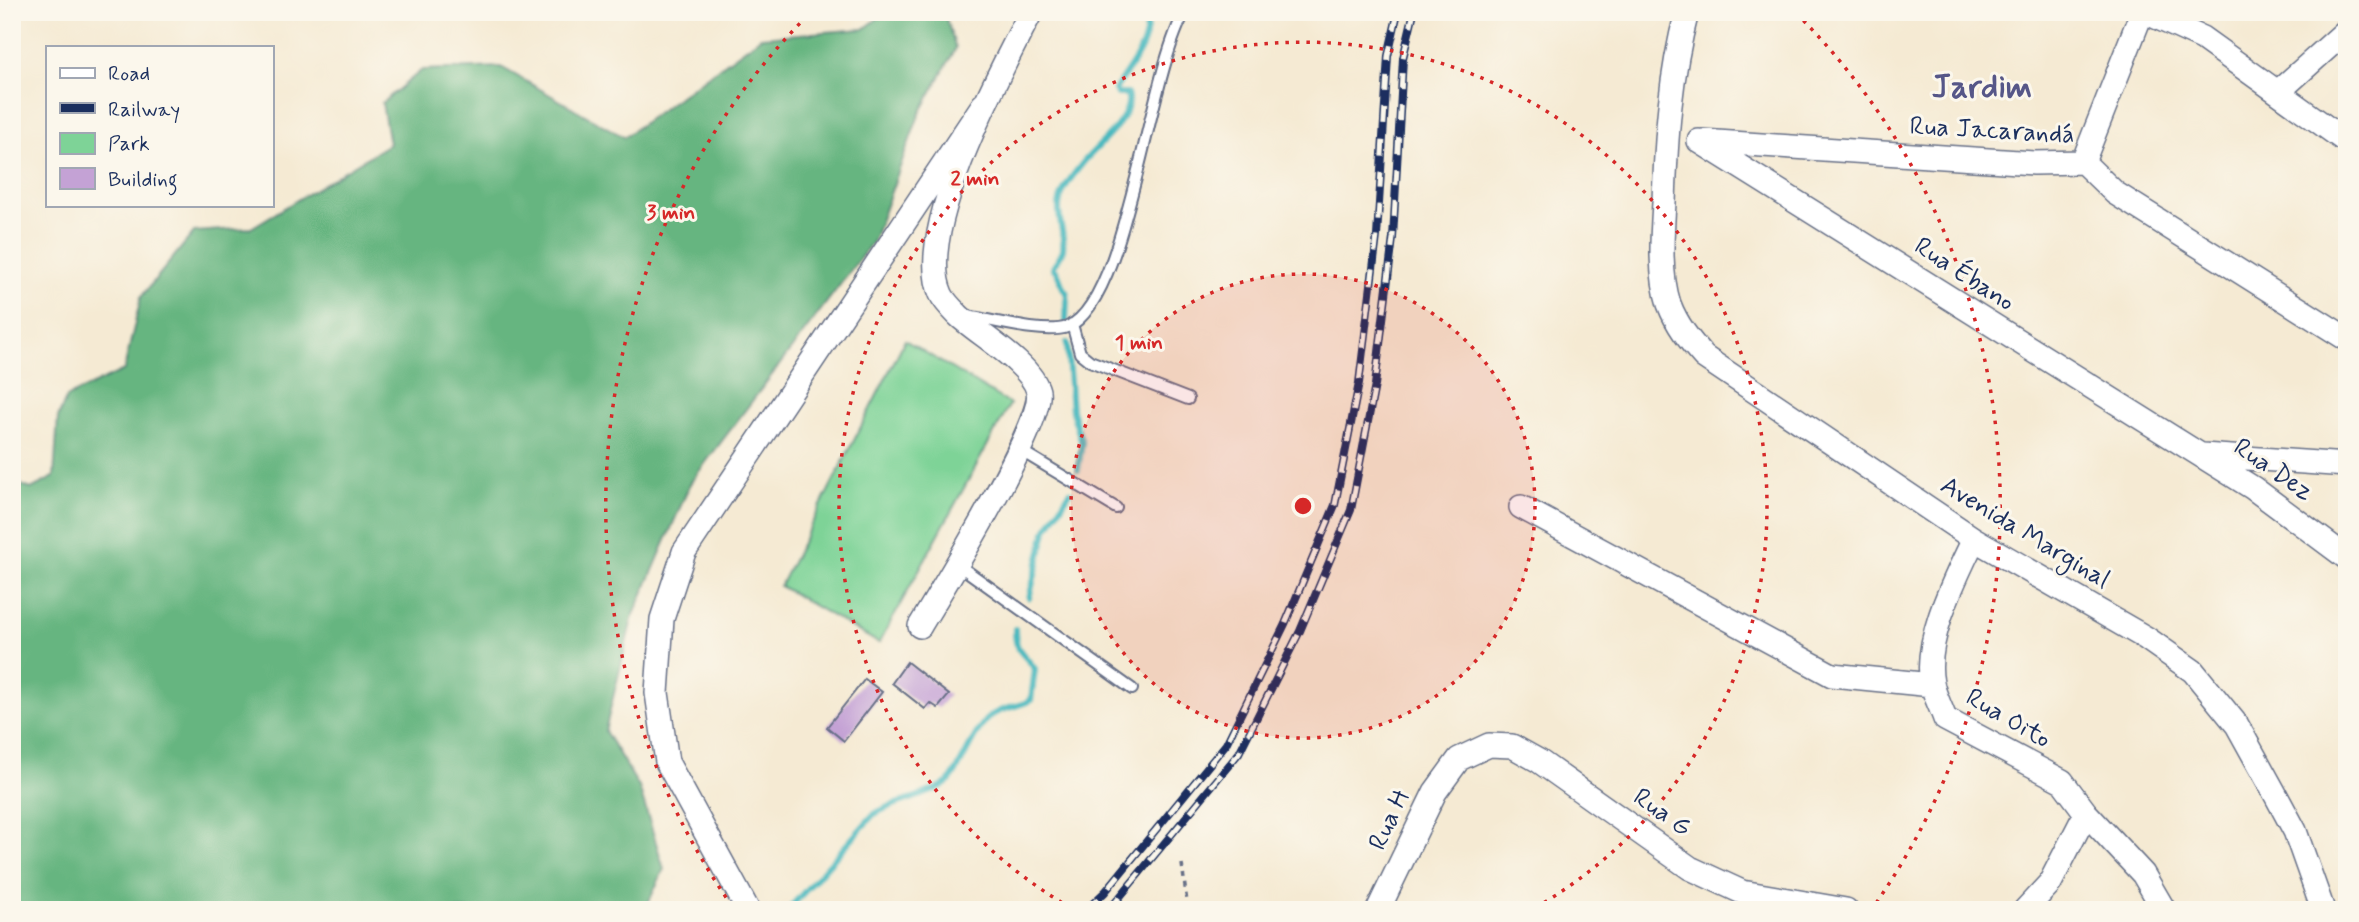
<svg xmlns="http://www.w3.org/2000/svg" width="2359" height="922" font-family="Mynerve,sans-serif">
<rect width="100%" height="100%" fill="#fbf7ec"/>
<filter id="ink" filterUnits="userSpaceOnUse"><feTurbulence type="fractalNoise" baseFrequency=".0143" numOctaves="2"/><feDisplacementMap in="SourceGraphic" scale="14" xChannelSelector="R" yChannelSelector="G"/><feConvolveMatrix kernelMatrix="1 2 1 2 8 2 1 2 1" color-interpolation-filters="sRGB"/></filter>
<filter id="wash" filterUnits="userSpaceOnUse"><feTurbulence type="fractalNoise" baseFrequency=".00686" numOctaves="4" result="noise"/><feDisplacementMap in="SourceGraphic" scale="28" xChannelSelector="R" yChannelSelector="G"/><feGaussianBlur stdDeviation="1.57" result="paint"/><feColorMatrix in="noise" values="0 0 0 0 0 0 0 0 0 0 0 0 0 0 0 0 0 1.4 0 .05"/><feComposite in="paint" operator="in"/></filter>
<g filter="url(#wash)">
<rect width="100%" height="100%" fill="#f5ead3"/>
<path fill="#7ed397" stroke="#4c817a" stroke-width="2" d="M905 340 1010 404 879 643 780 586Z"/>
<path fill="#66b580" stroke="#40726f" stroke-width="2" d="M886 12H937L945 16 956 48 919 115 873 241 691 482 632 619 605 731 639 787 664 869 645 910H12V481L31 489 54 477 58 417 67 397 124 370 141 297 194 232 251 228 389 144 382 103 422 70 501 67 624 137 761 37 864 29Z"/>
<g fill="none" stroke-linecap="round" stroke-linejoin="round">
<path stroke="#4ab9bf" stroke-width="6" d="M1066 321 1067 293C1058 285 1063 275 1053 268 1056 261 1061 256 1063 249 1065 234 1058 221 1059 206 1060 191 1073 175 1082 164 1094 148 1136 117 1127 94H1118L1115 90C1130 65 1152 45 1146 12
M1067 343 1072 411 1082 443 1078 470
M1029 598 1046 531 1070 492
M788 910 873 815C896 800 925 798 947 783 957 777 974 731 987 719 999 707 1017 708 1031 700L1035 669C1023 651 1015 654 1015 629"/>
</g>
<g id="blocks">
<path fill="#c4a2d5" d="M907 662 949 695 938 708 930 703 925 709 892 683Z
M865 679 882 692 844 741 827 727Z"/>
</g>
</g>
<g filter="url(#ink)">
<use href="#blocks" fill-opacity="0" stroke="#677087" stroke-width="2"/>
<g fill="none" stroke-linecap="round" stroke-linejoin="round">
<defs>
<path id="lane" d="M967 316C991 320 1045 335 1067 327 1127 304 1148 74 1185 12
M1072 324 1080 353 1090 361 1188 399
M1018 449 1116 508
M957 564 1132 689"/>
<path id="street" d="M1687 12C1670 75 1666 138 1664 203 1662 235 1659 273 1669 304 1677 325 1689 340 1704 357L1974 539 2146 638 2193 671 2237 725 2273 790 2295 831 2323 910
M2145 12 2202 38 2347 142
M2278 92 2347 30
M1699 141 2253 488 2347 558
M1702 141 2034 163 2083 162 2115 193 2347 339
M2083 162 2142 12
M2203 455 2347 465
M1521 507 1832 675 1932 685
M1974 539C1956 577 1923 640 1932 683 1934 695 1941 707 1945 719L2062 781 2086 813 2143 874 2164 910
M920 626C941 591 1045 422 1038 391 1031 364 978 334 958 315 953 310 944 301 941 294 913 232 1001 70 1031 12
M748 910 667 762 657 693 662 619 684 552 983 105
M1378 910 1435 792 1459 759 1489 745 1512 746 1539 761 1690 868 1742 892 1846 910
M2025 910 2050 883 2086 813"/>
</defs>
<use href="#lane" stroke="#677087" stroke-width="14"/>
<use href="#street" stroke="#677087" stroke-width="26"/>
<path stroke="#677087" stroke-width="3.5" stroke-dasharray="5 5" stroke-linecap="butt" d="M1182 864 1188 910"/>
<use href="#lane" stroke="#fff" stroke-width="10"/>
<use href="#street" stroke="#fff" stroke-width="23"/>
<defs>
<path id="rail" d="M1086 910 1105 892 1226 744 1285 624 1335 505 1359 383 1377 236 1388 56 1398 12
M1109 910 1239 753 1300 631 1351 510 1375 385 1393 238 1403 58 1414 12"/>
</defs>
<use href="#rail" stroke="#1b2f5e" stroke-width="8"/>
<use href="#rail" stroke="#fbf7ec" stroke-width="5" stroke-dasharray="16" stroke-linecap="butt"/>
</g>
</g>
<circle cx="1303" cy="506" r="232" fill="#d62828" fill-opacity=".12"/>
<g fill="none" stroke="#d62828" stroke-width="3.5" stroke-dasharray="3.5 7">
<circle cx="1303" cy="506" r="232"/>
<path d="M1071 908A464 464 0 1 1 1535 908"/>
<path d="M732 906A697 697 0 0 1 810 13M1796 13A697 697 0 0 1 1874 906"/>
</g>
<g text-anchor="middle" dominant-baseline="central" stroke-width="6" stroke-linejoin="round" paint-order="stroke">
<g font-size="26" fill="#1b2f5e" stroke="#fbf7ec">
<text transform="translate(1992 131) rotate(3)">Rua Jacarandá</text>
<text transform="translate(1964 275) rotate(33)">Rua Ébano</text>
<text transform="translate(2273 470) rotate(34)">Rua Dez</text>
<text transform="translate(2025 533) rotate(31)">Avenida Marginal</text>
<text transform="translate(2008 719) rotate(30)">Rua Oito</text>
<text transform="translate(1662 813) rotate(35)">Rua G</text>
<text transform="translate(1390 820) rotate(-65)">Rua H</text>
</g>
<g font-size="33" font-weight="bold" fill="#565788" stroke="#fbf7ec">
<text x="1982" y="88">Jardim</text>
</g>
</g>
<circle cx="1303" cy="506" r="10" fill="#d62828" stroke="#fbf7ec" stroke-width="3.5"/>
<g font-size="21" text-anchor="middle" font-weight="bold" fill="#d62828" stroke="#fbf7ec" stroke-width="6" stroke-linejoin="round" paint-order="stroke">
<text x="975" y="185">2 min</text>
<text x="671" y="219">3 min</text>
<text x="1139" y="349">1 min</text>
</g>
<rect width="2359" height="922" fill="none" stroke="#fbf7ec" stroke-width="42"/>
<rect x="46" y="46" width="228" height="161" fill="#fbf7ec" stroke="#a1a7b3" stroke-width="2"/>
<rect x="60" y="68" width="35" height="10" fill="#ffffff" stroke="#a1a7b3" stroke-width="2"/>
<text x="108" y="80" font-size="21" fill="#1b2f5e">Road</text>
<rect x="60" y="103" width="35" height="10" fill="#1b2f5e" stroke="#a1a7b3" stroke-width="2"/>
<text x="108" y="116" font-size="21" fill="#1b2f5e">Railway</text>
<rect x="60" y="133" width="35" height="21" fill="#7ed397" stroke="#a1a7b3" stroke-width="2"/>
<text x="108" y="150" font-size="21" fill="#1b2f5e">Park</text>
<rect x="60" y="168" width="35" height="21" fill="#c4a2d5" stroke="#a1a7b3" stroke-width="2"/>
<text x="108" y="186" font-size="21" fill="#1b2f5e">Building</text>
</svg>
